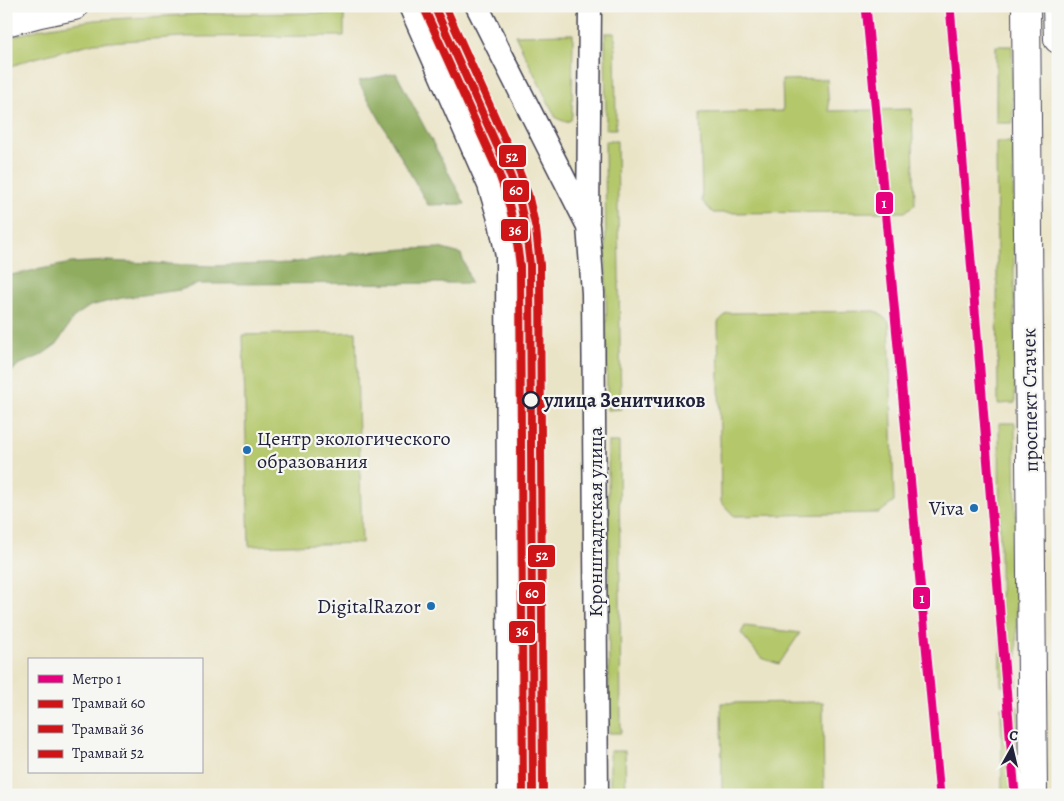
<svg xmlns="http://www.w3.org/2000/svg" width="1064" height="801" font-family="Alegreya,serif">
<rect width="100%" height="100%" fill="#f6f6f2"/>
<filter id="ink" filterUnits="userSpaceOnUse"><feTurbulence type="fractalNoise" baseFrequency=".02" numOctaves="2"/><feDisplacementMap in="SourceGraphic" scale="10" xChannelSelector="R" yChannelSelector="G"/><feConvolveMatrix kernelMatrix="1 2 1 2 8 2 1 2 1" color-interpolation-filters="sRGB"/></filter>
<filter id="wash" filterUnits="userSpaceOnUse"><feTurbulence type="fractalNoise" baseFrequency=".0096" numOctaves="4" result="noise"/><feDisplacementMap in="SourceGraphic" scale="20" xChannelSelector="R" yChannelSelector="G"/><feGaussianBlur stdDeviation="1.12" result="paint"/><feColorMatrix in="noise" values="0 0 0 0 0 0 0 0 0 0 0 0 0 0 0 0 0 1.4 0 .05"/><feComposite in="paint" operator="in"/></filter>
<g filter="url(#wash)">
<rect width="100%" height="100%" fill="#eae4c7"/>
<path fill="#b4c76a" stroke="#6b7452" d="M344 13V36L181 37 94 43 31 59 6 68V38L44 28 94 20 203 14Z
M605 33H615L616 129H606Z
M573 34 572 115 571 120 566 122 556 118 515 35Z
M996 46H1012L1013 123H996Z
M827 79 829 111 912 109 915 204 905 212 713 213 702 201 700 113 783 111 782 80Z
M605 141H617L621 409 607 410Z
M996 142H1013L1015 403 998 404Z
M876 311 889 322 894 502 879 513 734 516 721 502 718 322 727 313Z
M356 332 362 543 249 546 243 335Z
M999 423H1015L1017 686H1001Z
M608 442H619L621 733H609Z
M745 626 800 633 779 664 761 658 741 633Z
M823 702 824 794 722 795 721 703Z
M1001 707H1018V795H1002Z
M610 751H625L626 795H610Z"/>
<path fill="#8fac5e" stroke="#58674c" d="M396 73 465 204 428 205 358 81Z
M439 248 461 254 471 283 199 284 180 290 122 298 90 306 74 317 57 344 40 356 18 365 6 378V276L71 263 107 261 212 266 290 263 354 253 405 249Z"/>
</g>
<g filter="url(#ink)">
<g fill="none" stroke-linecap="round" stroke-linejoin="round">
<defs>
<path id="minor" d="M410 6 489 185 500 222 507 256 509 795
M477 6 588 226 593 293 597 795
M588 220 590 6"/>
<path id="secondary" d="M6 22 40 13 74 6"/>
<path id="primary" d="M1026 6 1033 795
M1057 6 1058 39"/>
</defs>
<use href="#minor" stroke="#403f50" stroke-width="25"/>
<use href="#secondary" stroke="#403f50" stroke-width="30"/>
<use href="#primary" stroke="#403f50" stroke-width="30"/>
<use href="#minor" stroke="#fff" stroke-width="22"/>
<use href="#secondary" stroke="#fff" stroke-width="28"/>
<use href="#primary" stroke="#fff" stroke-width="28"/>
<defs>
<path id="tram-1" d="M434 6 508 170 519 198 526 231 530 265 533 795"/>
<path id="tram-2" d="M425 10 499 174C511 206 516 232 520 266L523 795"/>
<path id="tram-3" d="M445 6 517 166 528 194 536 229 540 265 543 795"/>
</defs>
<use href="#tram-1" stroke="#f6f6f2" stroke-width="11"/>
<use href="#tram-2" stroke="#f6f6f2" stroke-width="11"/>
<use href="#tram-3" stroke="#f6f6f2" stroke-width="11"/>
<use href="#tram-1" stroke="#ce1417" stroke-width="8"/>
<use href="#tram-2" stroke="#ce1417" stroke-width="8"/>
<use href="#tram-3" stroke="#ce1417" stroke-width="8"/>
<defs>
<path id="metro-1" d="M866 6 940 795
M950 6 1015 795"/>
</defs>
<use href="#metro-1" stroke="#f6f6f2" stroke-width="12"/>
<use href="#metro-1" stroke="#e5007d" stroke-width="9"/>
</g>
</g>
<circle fill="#f6f6f2" stroke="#22223b" stroke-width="2.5" cx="531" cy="400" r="8"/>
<g fill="#1f6fb2" stroke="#f6f6f2" stroke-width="2">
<circle cx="247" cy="450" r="5"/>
<circle cx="974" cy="508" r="5"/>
<circle cx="431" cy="606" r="5"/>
</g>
<g text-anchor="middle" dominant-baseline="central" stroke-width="4.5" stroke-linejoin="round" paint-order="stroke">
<g font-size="20" font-weight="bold" fill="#22223b" stroke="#f6f6f2" text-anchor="start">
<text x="544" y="400">улица Зенитчиков</text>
</g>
<g font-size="20" fill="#22223b" stroke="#f6f6f2">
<text transform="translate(1030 400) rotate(-91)">проспект Стачек</text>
<text transform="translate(595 522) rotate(-90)">Кронштадтская улица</text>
</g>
<g font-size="20" fill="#22223b" stroke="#f6f6f2" text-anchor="end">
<text x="257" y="438" text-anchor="start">Центр экологического<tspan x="257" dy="23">образования</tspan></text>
<text x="964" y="508">Viva</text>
<text x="421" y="606">DigitalRazor</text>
</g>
</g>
<g stroke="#f6f6f2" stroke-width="2">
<rect x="498" y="144" width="29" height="24" rx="5" fill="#ce1417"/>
<rect x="502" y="179" width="28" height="24" rx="5" fill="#ce1417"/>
<rect x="875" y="191" width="19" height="24" rx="5" fill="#e5007d"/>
<rect x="500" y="218" width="29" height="24" rx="5" fill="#ce1417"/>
<rect x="527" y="544" width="29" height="24" rx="5" fill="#ce1417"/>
<rect x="518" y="581" width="28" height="24" rx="5" fill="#ce1417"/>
<rect x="912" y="586" width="19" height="24" rx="5" fill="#e5007d"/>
<rect x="508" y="620" width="28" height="24" rx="5" fill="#ce1417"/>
</g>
<g font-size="14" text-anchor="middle" font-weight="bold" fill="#fff">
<text x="512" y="161">52</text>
<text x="516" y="195">60</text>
<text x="884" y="208">1</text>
<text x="515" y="235">36</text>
<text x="542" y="560">52</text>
<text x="532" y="598">60</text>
<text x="922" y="603">1</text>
<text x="522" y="636">36</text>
</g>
<rect width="1064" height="801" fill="none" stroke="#f6f6f2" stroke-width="25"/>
<rect x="28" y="658" width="175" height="115" fill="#f6f6f2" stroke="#a1a1a9"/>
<rect x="38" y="675" width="25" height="8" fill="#e5007d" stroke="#a1a1a9"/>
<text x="72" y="684" font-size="15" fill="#22223b">Метро 1</text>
<rect x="38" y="700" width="25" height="8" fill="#ce1417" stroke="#a1a1a9"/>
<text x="72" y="708" font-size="15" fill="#22223b">Трамвай 60</text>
<rect x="38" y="725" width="25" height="8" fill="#ce1417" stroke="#a1a1a9"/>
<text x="72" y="734" font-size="15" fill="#22223b">Трамвай 36</text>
<rect x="38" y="750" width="25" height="8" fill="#ce1417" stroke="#a1a1a9"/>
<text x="72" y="758" font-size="15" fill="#22223b">Трамвай 52</text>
<g transform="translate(1012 748) rotate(8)" stroke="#f6f6f2" stroke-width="4" paint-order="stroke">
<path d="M0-4L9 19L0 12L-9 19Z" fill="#22223b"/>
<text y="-8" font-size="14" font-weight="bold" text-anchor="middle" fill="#22223b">С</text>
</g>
</svg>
